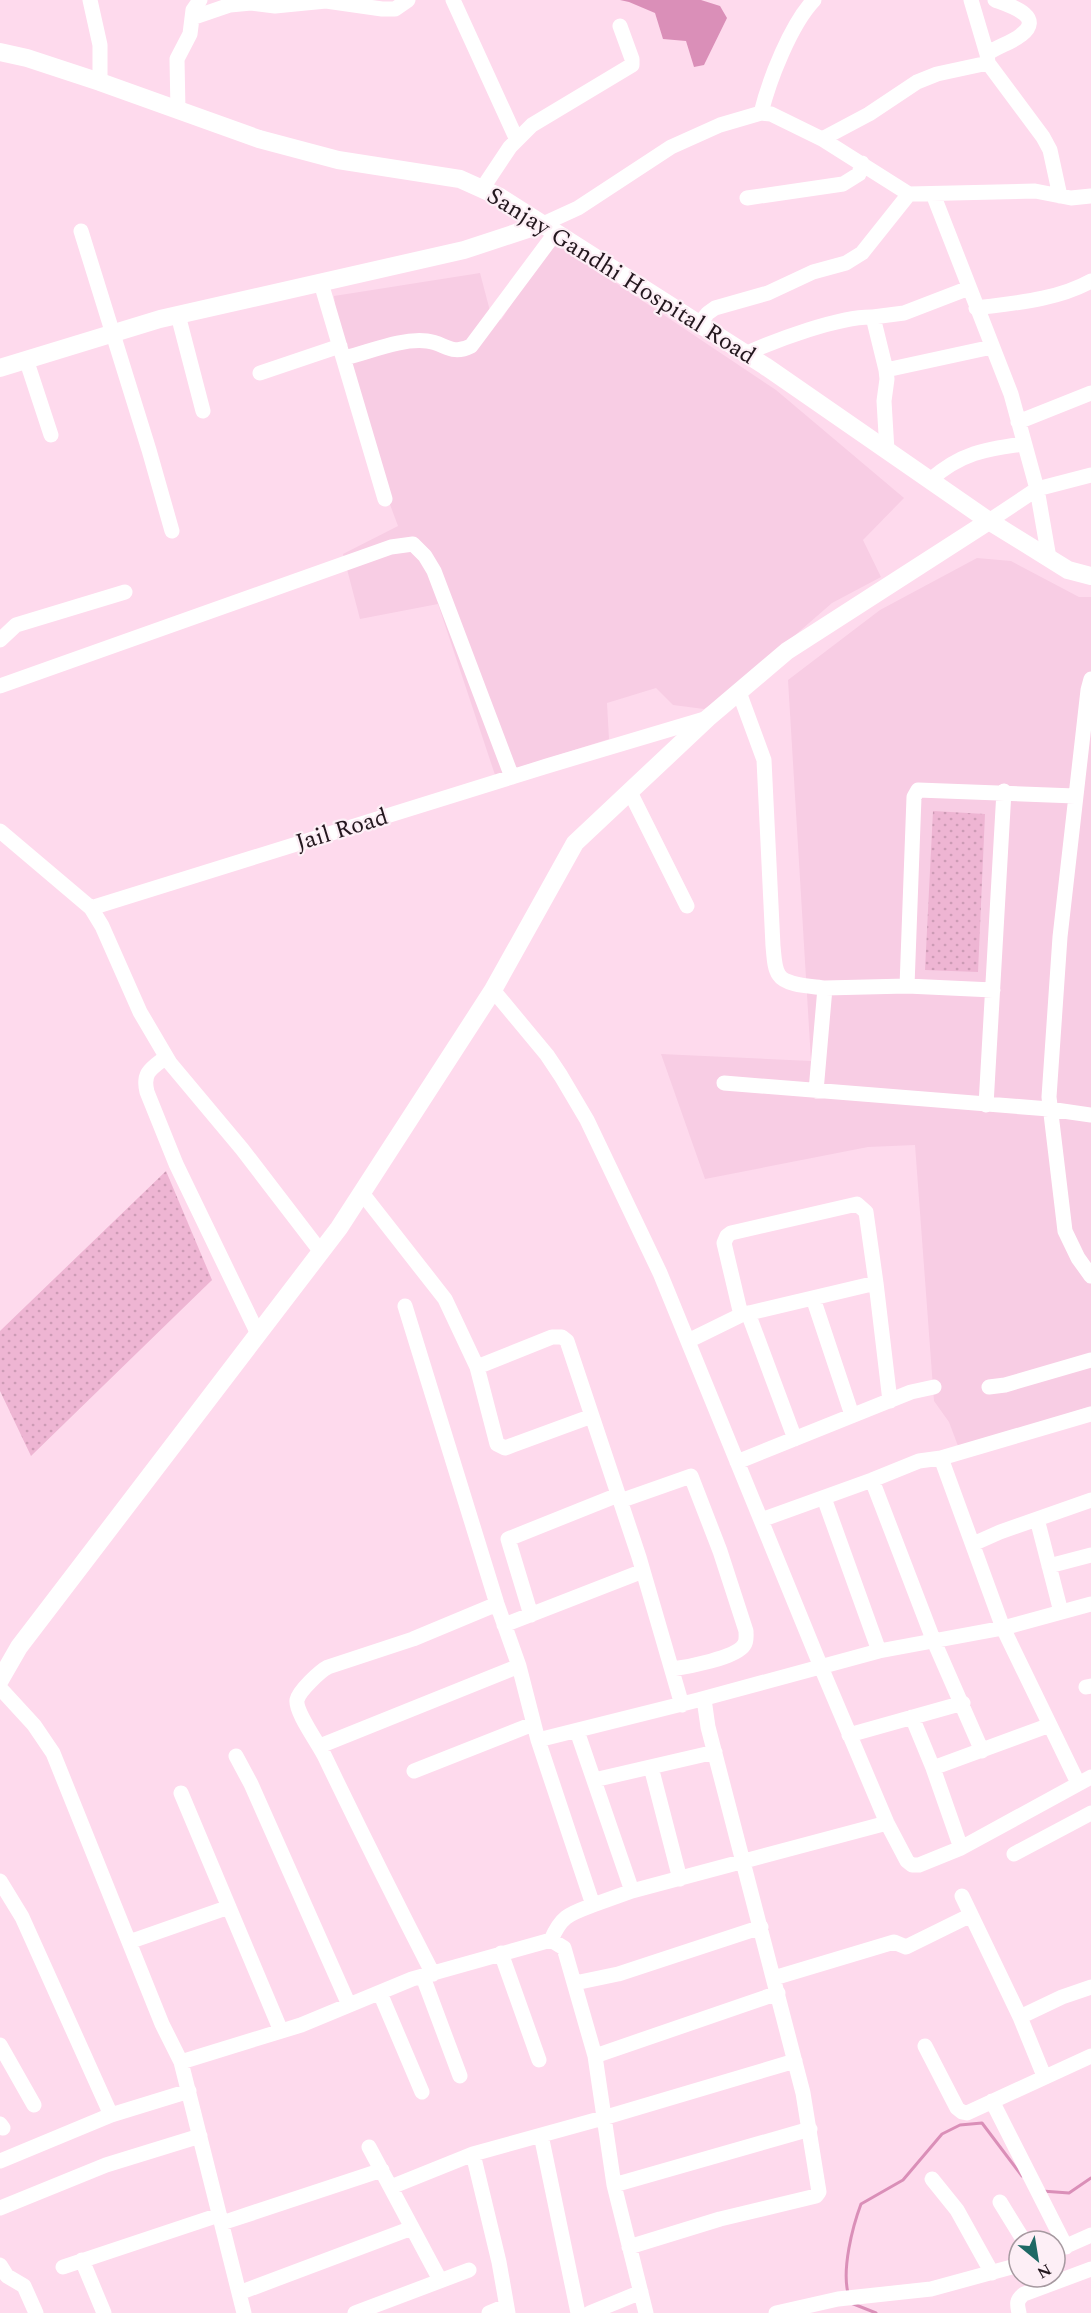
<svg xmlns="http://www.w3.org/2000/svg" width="1091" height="2313" font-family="Spectral,serif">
<defs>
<pattern id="grass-dots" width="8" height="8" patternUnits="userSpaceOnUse" patternTransform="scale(1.5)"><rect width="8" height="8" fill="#eeb5d3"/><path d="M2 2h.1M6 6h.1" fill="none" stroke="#cc9bb5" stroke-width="1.8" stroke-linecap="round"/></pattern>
</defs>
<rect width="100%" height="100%" fill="#fedaed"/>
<path fill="#f8cde4" d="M553 241 776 390 904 498 863 540 881 577 832 603 722 699 704 709 673 705 656 688 607 703 609 739 495 775 438 604 360 619 343 554 398 526 344 381 334 296 480 273 490 311 501 320Z
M977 558 1011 561 1079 597H1091V1406L971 1446H958L949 1422 934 1401 915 1145 868 1147 705 1179 661 1054 811 1061 788 680 880 610Z"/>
<path fill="url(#grass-dots)" d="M933 811 985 814 978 972 925 970Z
M166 1171 212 1280 31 1456 0 1391V1331Z"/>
<path fill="#da8fb8" d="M620 0H701L720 6 727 18 704 65 694 67 686 41 663 39 655 13 629 2Z"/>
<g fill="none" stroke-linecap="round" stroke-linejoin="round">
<path stroke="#da8fb8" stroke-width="3" d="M1042 2191 1069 2193 1091 2178
M848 2293C842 2269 852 2228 861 2204L903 2180 942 2134 960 2125 982 2123 1022 2176
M851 2303 876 2313"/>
<path stroke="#fff" stroke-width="15" d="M90 0 100 45V82
M453 0 517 140
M971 0 987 54
M995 0C1008 5 1046 16 1021 35 1011 43 998 46 987 54L988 63 1043 137 1050 150 1060 196
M192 18 230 5 251 3 275 6 326 1 382 9H395L408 0
M178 111 177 59 190 34 193 10 200 0
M761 113C769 80 791 24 814 0
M822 139 869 114 917 82 937 74 988 63
M482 189 510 147 532 125 632 65V59L620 26
M933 194 1011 394 1037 489 1049 558
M747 198 843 184 859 174 862 163
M543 224 578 208 671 147 720 125 761 113 771 114 822 139 909 194 1035 191 1071 198 1091 196
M81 231 149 450 172 531
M321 283 385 499
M976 308C1014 303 1057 300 1091 281
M178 315 203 411
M699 324 708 313 715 308 768 293 813 272 846 263 862 253 909 194
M745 354C776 340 840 316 873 317
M344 358C370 352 400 338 427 341 445 343 451 356 471 346L556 232
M26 359 51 435
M886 370 992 347
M260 373 340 346
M1018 422 1091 393
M887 451 884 401 887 379 886 370 873 317 904 313 969 288
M930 480C961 453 985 449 1024 444
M989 521 1037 489 1091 475
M0 640 16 625 125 592
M1091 679 1088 690 1060 937 1049 1097 1065 1231 1078 1258 1091 1276
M0 686 391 547 413 544 425 556 434 571 512 777
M739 692 764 760 773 946C774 955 774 968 779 975 786 986 812 986 825 988
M630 792 687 906
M0 831 91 908 547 766 708 718
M91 908 102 926 140 1012 170 1063 242 1149 321 1252
M907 986 914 797 918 790 1075 796
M493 990 547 1055 561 1076 587 1120 660 1273 821 1667 887 1823 907 1861 912 1865H919L961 1848 1091 1777
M166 1057C152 1068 142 1072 147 1092L176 1164 258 1334
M724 1083 1049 1109 1091 1115
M816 1091 825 988 907 986 993 990
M986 1105 1004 791
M362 1193 445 1299 477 1367 497 1444 505 1448 513 1445 592 1416
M813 1298 852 1415
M405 1306 497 1604 519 1666 538 1740 698 1700 879 1651 1003 1628 1091 1604
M748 1313 795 1439
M741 1315 724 1243 727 1236 731 1233 857 1204 866 1212 876 1283
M688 1341 741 1315 876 1283 890 1401
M477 1367 552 1337H562L567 1341 639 1557 682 1705
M989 1387 1005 1385 1091 1360
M941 1458 1003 1628 1078 1783
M737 1462 911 1392 934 1387
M872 1480 933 1639 982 1751
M824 1498 879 1651
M620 1501 691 1476 720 1551 746 1631C746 1636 747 1641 744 1645 736 1658 687 1667 672 1669
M1037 1519 1061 1612
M761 1520 872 1480 919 1461 941 1458 1091 1414
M973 1544 1000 1532 1091 1500
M1049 1566 1091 1555
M531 1615 508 1539 618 1495
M504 1625 643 1571
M1086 1687 1091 1686
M0 1688 34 1725 53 1753 162 2024 181 2062 301 2025 412 1979 551 1940 564 1948 595 2056 614 2185 646 2313
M912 1717 933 1768 961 1848
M577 1731 632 1891
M849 1735 963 1703
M538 1740 593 1905 632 1891 887 1823
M320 1746 519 1666
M236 1756 251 1784 349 2005
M651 1767 680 1879
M933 1768 1050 1725
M414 1771 533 1724
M594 1780 715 1752
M181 1793 281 2031
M1014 1854 1091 1813
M0 1881 22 1917 111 2115
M962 1896 1020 2017 1044 2076
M551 1940C561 1916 569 1914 593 1905
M129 1942 229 1907
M501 1953 539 2060
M433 1974C396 1902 360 1830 325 1757 319 1744 295 1712 297 1700 299 1691 320 1671 328 1667L413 1639 497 1604
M423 1977 460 2076
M774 1978 894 1942 906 1947 971 1915
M575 1983 618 1974 761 1927
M380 1993 422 2092
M1020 2017 1062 1997 1091 1987
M0 2045 34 2105
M925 2046 957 2108 962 2112 967 2113 1091 2056
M595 2056 778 1993
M181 2062 244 2313
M992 2101 1066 2247
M0 2124 3 2128
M541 2135 578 2313
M369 2147 440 2280
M473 2154 499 2262 508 2313
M0 2161 111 2115 189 2091
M932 2179 957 2210 992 2273
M614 2185 810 2129
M391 2187 473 2154 603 2118 795 2061
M1000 2202 1024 2241
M0 2208 106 2165 200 2136
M222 2223 382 2170
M629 2247 720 2219 816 2196 819 2192 803 2093 708 1727 704 1699
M1055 2251 1091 2235
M82 2260 104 2313
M0 2265 7 2276 24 2286 36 2313
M63 2267 219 2215
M239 2293 412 2228
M355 2313 469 2270
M489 2313 506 2306
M590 2313 641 2292
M776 2313 838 2299 931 2289 1019 2265
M1019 2313C1017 2304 1016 2300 1024 2294L1091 2269"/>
<path stroke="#fff" stroke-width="18" d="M0 52 27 58 100 82 259 139 338 160 460 179 500 197 765 366 989 521 1068 570 1091 576
M0 368 160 319 464 250 543 224
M0 1680 19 1647 339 1228 493 990 575 843 708 718 787 651 989 521"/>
</g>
<g text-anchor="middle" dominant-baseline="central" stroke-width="4.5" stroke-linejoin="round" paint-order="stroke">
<g font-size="24" fill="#23171e" stroke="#fdeff6">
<text transform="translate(621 276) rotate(32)">Sanjay Gandhi Hospital Road</text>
<text transform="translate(342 830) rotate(-17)">Jail Road</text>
</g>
</g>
<g transform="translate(1037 2259) rotate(150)"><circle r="28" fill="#fdeff6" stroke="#a699a0" stroke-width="1.5"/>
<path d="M0-4.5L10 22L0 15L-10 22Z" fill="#1e6965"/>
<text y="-9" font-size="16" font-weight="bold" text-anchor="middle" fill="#23171e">N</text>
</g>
</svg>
